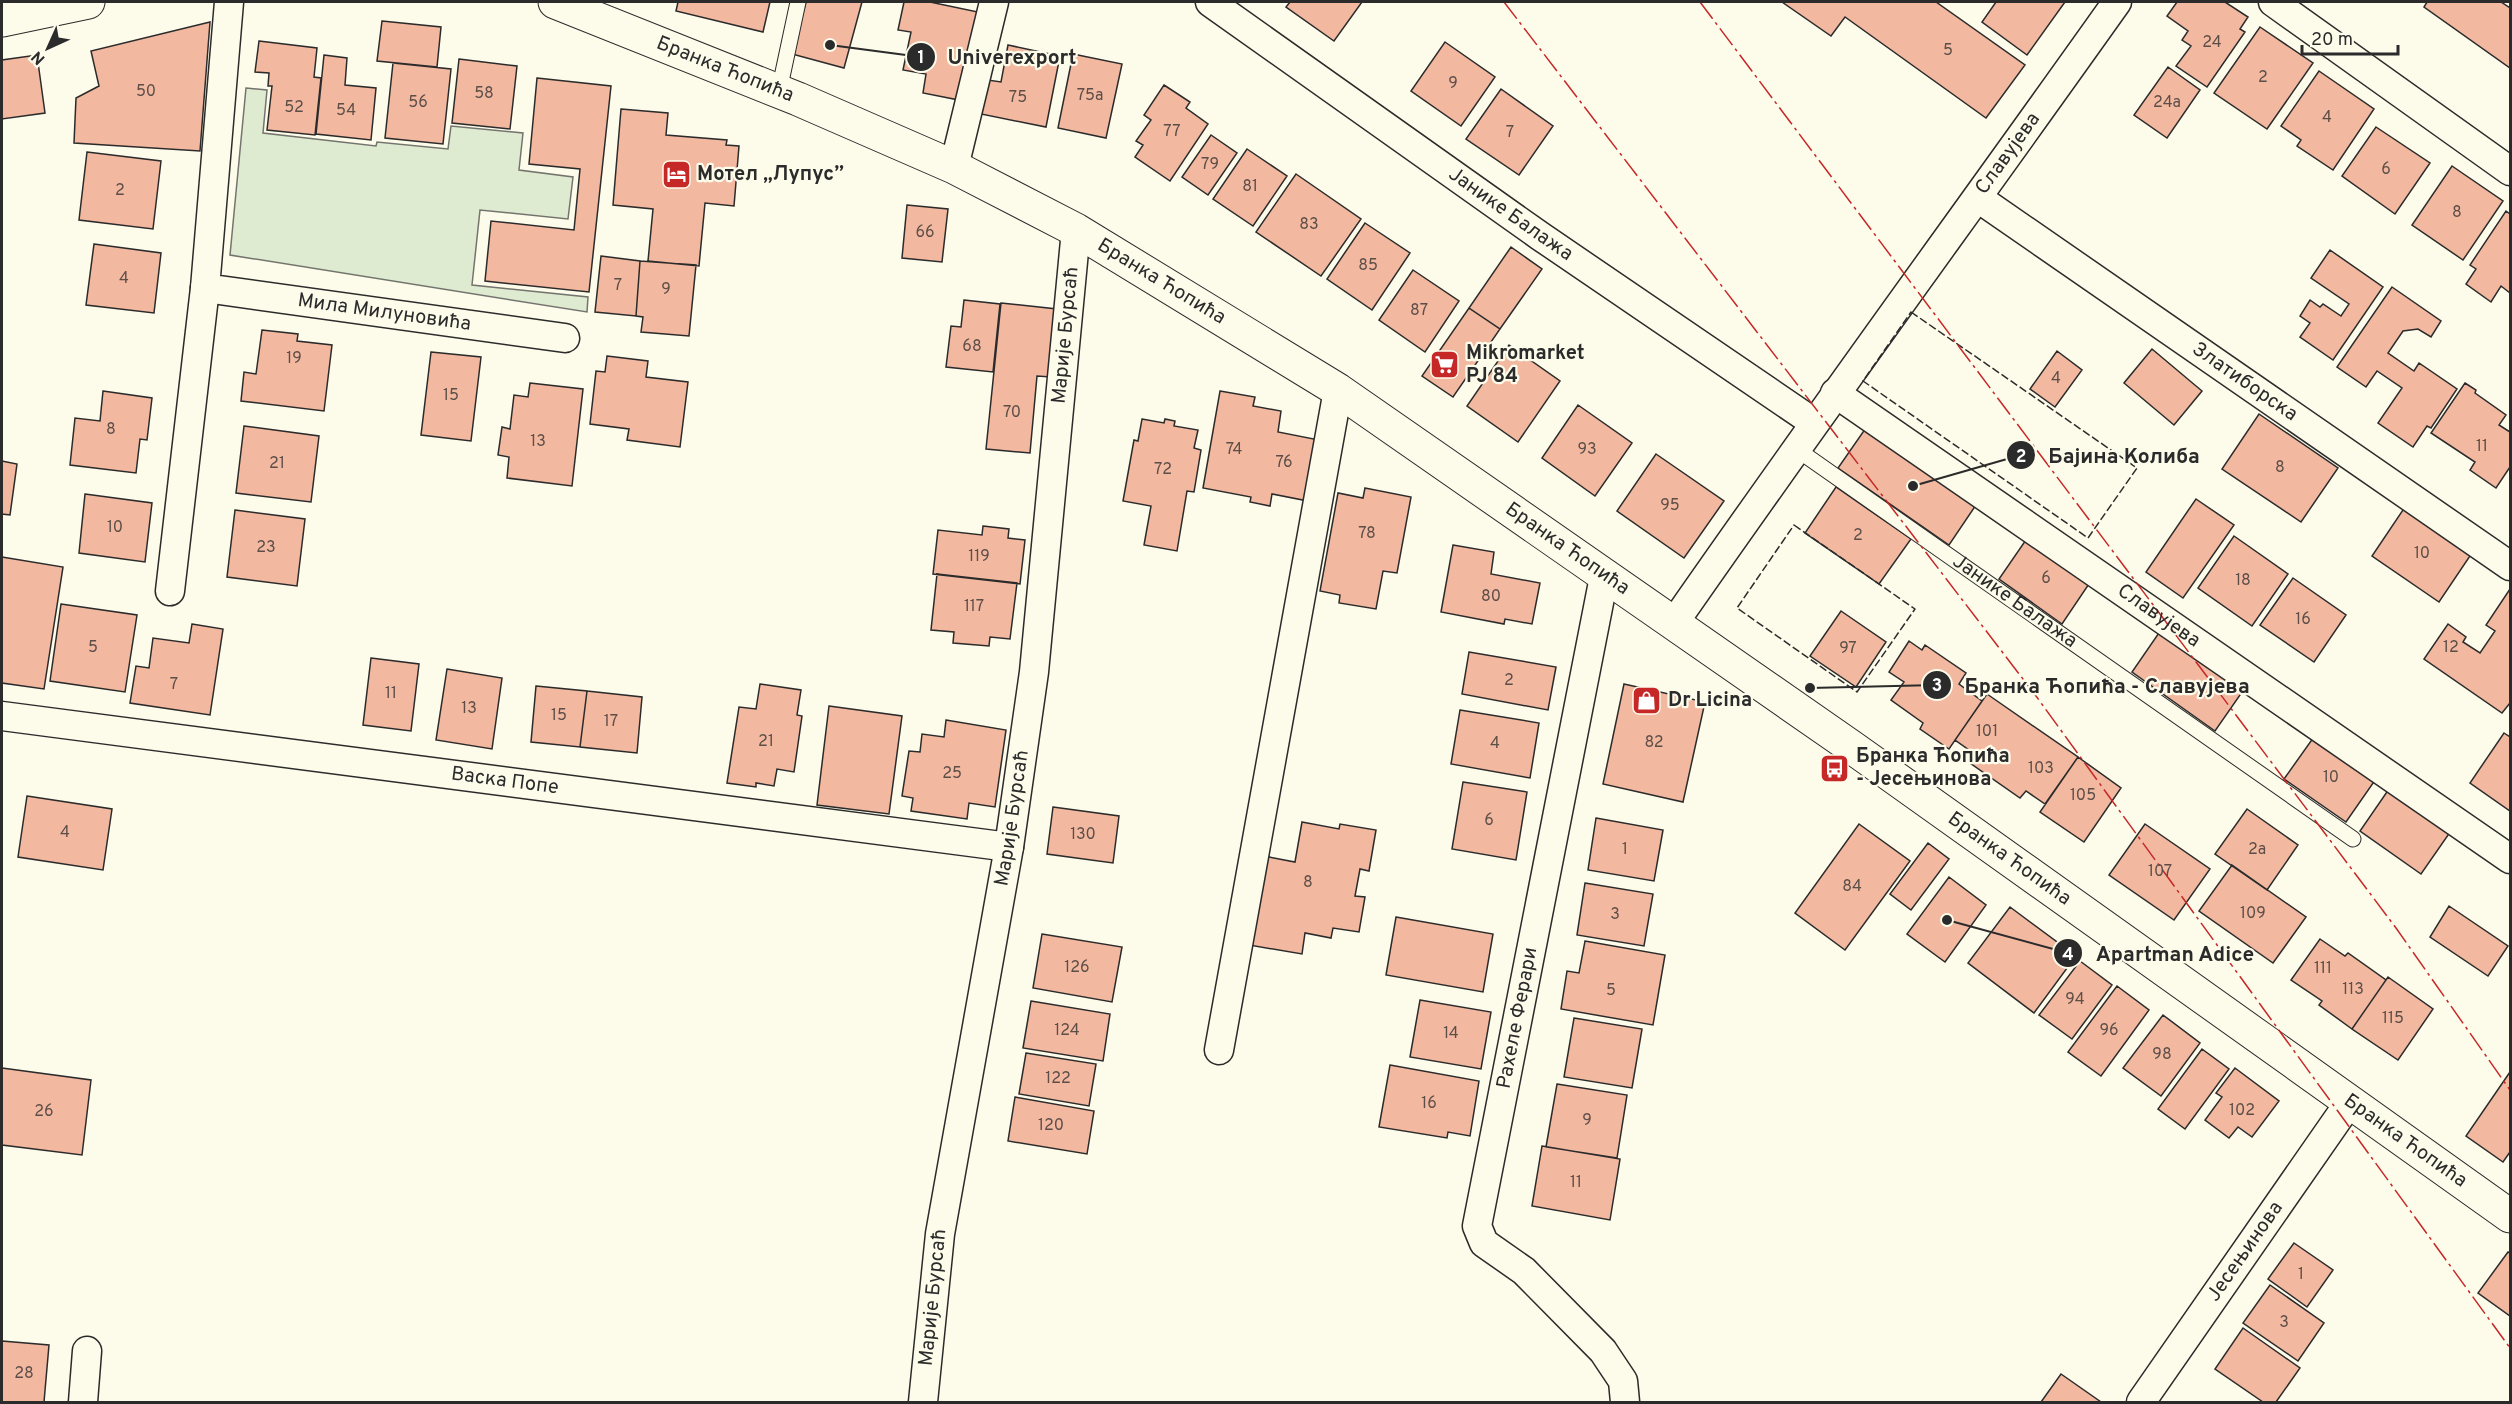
<svg xmlns="http://www.w3.org/2000/svg" width="2512" height="1404" font-family="Overpass,sans-serif">
<rect width="100%" height="100%" fill="#fdfbea"/>
<path fill="#deebd1" stroke="#74746e" stroke-width="1.5" d="M246 88 267 90 263 133 376 146 377 142 448 149 451 126 523 133 519 170 573 177 568 219 480 210 472 285 588 297 587 312 230 255Z"/>
<path fill="#f2b8a0" stroke="#2b2b2b" stroke-width="1.5" d="M678 2H770L763 32 676 11Z
M806 2H862L844 68 792 54Z
M904 2H930L978 12 959 100 923 93 926 74 903 70 911 32 898 30Z
M1290 2H1362L1334 41 1286 7Z
M1782 2H1936L2025 65 1986 118 1845 17 1831 36Z
M1996 2H2065L2027 55 1982 22Z
M2177 2H2225L2248 17 2240 29 2245 32 2207 87 2176 66 2191 46 2182 40 2188 31 2167 16Z
M2427 2H2501L2510 8V68L2424 7Z
M382 21 441 27 437 67 377 61Z
M210 22 200 151 74 143 76 98 99 86 91 51Z
M2260 27 2313 63 2267 129 2214 93Z
M259 41 317 48 314 77 321 78 315 135 267 130 272 86H268L269 73 255 72Z
M1445 42 1495 77 1461 126 1411 91Z
M1008 45 1060 56 1046 127 981 114 988 80 1001 82Z
M1073 54 1122 64 1106 138 1058 128Z
M37 55 45 113 2 119V60Z
M324 55 347 58 345 85 376 88 371 140 316 134Z
M459 59 517 66 510 129 452 123Z
M393 63 451 69 443 144 385 138Z
M2168 67 2200 90 2167 138 2134 115Z
M2319 71 2374 109 2333 170 2297 146 2301 140 2281 126Z
M537 78 611 86 589 292 485 281 491 221 574 230 580 169 529 164Z
M1164 85 1190 102 1186 108 1208 124 1170 181 1135 157 1143 145 1136 141 1151 120 1144 115Z
M1501 89 1553 126 1519 175 1466 139Z
M621 109 668 113 666 135 727 140 726 145 739 146 734 206 705 203 699 266 648 261 653 209 613 205Z
M2376 127 2430 163 2395 214 2342 176Z
M1211 135 1237 153 1208 195 1182 177Z
M1247 149 1287 176 1253 226 1213 199Z
M87 152 161 161 153 229 79 220Z
M2452 166 2503 201 2463 260 2412 225Z
M1296 174 1361 219 1321 276 1256 232Z
M907 205 948 209 942 262 902 258Z
M2506 211 2510 214V293L2501 286 2491 302 2466 284 2476 269 2470 265Z
M1365 223 1410 253 1372 310 1327 279Z
M94 244 161 253 154 313 86 305Z
M1511 247 1542 269 1500 329 1469 308Z
M2330 250 2383 287 2333 360 2300 337 2310 323 2300 316 2310 300 2320 307 2323 304 2341 316 2349 304 2311 278Z
M601 256 640 261 636 316 595 312Z
M640 261 696 265 689 336 641 332 643 317 636 316Z
M1413 270 1459 301 1425 352 1379 320Z
M2392 287 2441 321 2431 337 2418 329 2403 331 2388 353 2414 371 2419 363 2457 389 2431 428 2427 426 2413 447 2378 423 2402 388 2377 371 2366 387 2337 367Z
M964 300 1000 304 993 372 946 367 951 326 961 327Z
M1001 303 1057 309 1051 377 1037 376 1030 453 986 449Z
M1469 308 1500 329 1453 397 1422 376Z
M262 330 298 334 297 341 332 345 324 411 241 401 244 372 256 374Z
M1509 345 1560 381 1518 442 1467 406Z
M2152 349 2202 391 2174 425 2124 383Z
M2057 351 2082 370 2055 407 2030 389Z
M431 352 481 357 471 441 421 435Z
M607 356 648 361 646 377 688 382 680 447 627 440 629 429 590 424 596 371 605 372Z
M530 383 583 389 572 486 507 478 509 457 498 455 502 427 510 429 514 395 528 397Z
M2465 383 2476 390 2475 393 2506 415 2499 425 2510 432V467L2496 488 2470 470 2475 462 2431 433Z
M103 391 152 398 147 440 140 439 136 473 70 465 75 418 100 421Z
M1220 391 1255 397 1253 406 1281 411 1278 432 1319 440 1308 501 1272 494 1270 506 1250 502 1251 497 1203 488Z
M1578 405 1632 443 1595 496 1542 458Z
M2259 414 2338 468 2301 522 2222 469Z
M1142 419 1164 423 1165 419 1175 421 1174 426 1198 430 1194 448 1201 450 1194 492 1187 491 1177 551 1144 545 1151 506 1123 501 1134 440 1138 441Z
M1870 422 1980 499 1949 545 1838 468Z
M244 426 319 436 311 502 236 493Z
M1656 454 1724 501 1684 558 1617 511Z
M2 461 17 464 10 515 2 514Z
M1836 487 1911 539 1879 584 1805 533Z
M1365 488 1411 497 1397 573 1383 571 1376 609 1339 603 1340 595 1320 591 1338 493 1363 498Z
M85 494 152 503 145 562 79 553Z
M2196 499 2234 525 2183 598 2146 572Z
M2405 507 2472 553 2439 602 2372 556Z
M235 510 305 519 297 586 227 577Z
M983 526 1009 529 1008 538 1025 540 1020 584 933 574 938 530 982 535Z
M2030 534 2093 578 2062 624 1999 579Z
M2234 536 2288 574 2252 626 2198 588Z
M1453 545 1494 552 1491 574 1540 583 1532 624 1505 619 1504 624 1441 612Z
M2 557 63 567 44 689 2 683Z
M937 574 1017 583 1010 639 990 637 989 646 953 643 954 632 931 630Z
M2293 578 2346 615 2314 662 2260 625Z
M2510 589V703L2502 713 2424 659 2448 624 2466 637 2463 642 2480 653 2495 631 2486 625Z
M61 604 137 615 125 692 50 681Z
M1841 611 1886 642 1856 687 1810 656Z
M192 624 223 629 210 715 130 703 136 666 149 668 153 638 189 643Z
M2163 627 2247 685 2215 731 2132 672Z
M1909 641 1922 650 1925 645 1966 673 1959 684 1982 701 1949 749 1920 729 1923 723 1891 700 1904 682 1889 672Z
M1469 652 1556 667 1548 710 1462 694Z
M371 658 419 664 411 731 363 725Z
M447 669 502 678 492 749 436 740Z
M760 684 801 690 797 715 802 716 794 772 777 769 774 786 756 783V787L727 783 739 707 756 709Z
M1624 684 1705 702 1683 802 1603 784Z
M536 686 587 691 580 747 531 742Z
M587 691 642 697 637 753 580 747Z
M1987 694 2078 757 2045 804 2026 791 2020 798 1970 763 1976 755 1955 740Z
M829 706 902 716 889 814 817 805Z
M1460 710 1539 723 1530 778 1451 764Z
M946 720 1006 730 995 807 969 803 967 819 911 811 913 798 902 796 909 751 920 752 922 734 944 737Z
M2504 733 2510 737V811L2470 783Z
M2316 734 2378 776 2346 822 2284 779Z
M2078 757 2121 788 2084 842 2040 812Z
M1463 782 1527 792 1516 860 1452 849Z
M2391 786 2453 828 2421 874 2360 831Z
M27 796 112 809 103 870 18 857Z
M1053 807 1119 816 1113 863 1047 854Z
M2247 809 2298 845 2267 890 2215 854Z
M1596 818 1663 830 1654 881 1588 870Z
M1302 822 1339 829 1340 824 1376 830 1369 871 1360 869 1355 896 1365 897 1359 932 1333 928 1331 938 1305 933 1302 954 1249 945 1264 856 1295 862Z
M1859 824 1910 861 1845 950 1795 913Z
M2145 824 2210 869 2174 920 2109 875Z
M1928 843 1949 859 1911 910 1890 894Z
M2232 865 2306 917 2273 963 2199 911Z
M1949 877 1986 905 1945 962 1907 934Z
M1585 883 1653 894 1644 946 1577 935Z
M2449 906 2508 946 2488 976 2430 937Z
M2010 907 2076 956 2034 1013 1968 963Z
M1396 917 1493 934 1483 992 1386 975Z
M1042 934 1122 947 1112 1002 1033 988Z
M2320 939 2345 956 2348 953 2386 980 2352 1029 2319 1005 2322 1001 2291 980Z
M1585 941 1665 955 1653 1025 1561 1009 1567 971 1579 973Z
M2080 961 2112 985 2072 1039 2039 1015Z
M2388 977 2433 1009 2398 1060 2352 1029Z
M2117 986 2149 1010 2101 1076 2068 1052Z
M1420 1000 1491 1012 1481 1069 1410 1057Z
M1031 1001 1110 1014 1103 1061 1023 1048Z
M2163 1015 2200 1043 2161 1096 2123 1068Z
M1574 1018 1642 1029 1632 1088 1564 1077Z
M2202 1049 2229 1069 2185 1129 2158 1109Z
M1026 1053 1096 1064 1089 1106 1019 1094Z
M1390 1065 1479 1081 1470 1136 1448 1132 1447 1138 1379 1127Z
M2 1068 91 1080 82 1155 2 1145Z
M2235 1068 2279 1101 2252 1137 2238 1127 2229 1138 2205 1120 2222 1097 2216 1093Z
M2510 1072V1152L2503 1162 2466 1136Z
M1557 1084 1627 1095 1617 1158 1546 1147Z
M1015 1097 1094 1111 1087 1154 1008 1141Z
M1542 1146 1620 1159 1610 1220 1532 1206Z
M2294 1243 2333 1270 2307 1307 2268 1279Z
M2508 1252 2510 1253V1316L2478 1293Z
M2270 1285 2324 1323 2298 1361 2243 1323Z
M2243 1328 2300 1368 2276 1402H2263L2215 1369Z
M2 1341 49 1345 44 1402H2Z
M2061 1374 2101 1402H2041Z"/>
<g fill="none" stroke-linecap="round" stroke-linejoin="round">
<defs>
<g id="service">
<path d="M779 91 798 2"/>
<path id="s1" d="M1795 448 2353 839"/>
</g>
<g id="minor">
<path id="s2" d="M229 2 205 288 565 338"/>
<path id="s3" d="M1210 2 1540 236 1813 422"/>
<path d="M2273 2 2510 171"/>
<path d="M954 167 994 2"/>
<path id="s4" d="M1978 198 2510 566"/>
<path id="s5" d="M1835 393 2510 859"/>
<path d="M1604 577 1477 1226 1484 1243 1524 1271 1603 1351 1623 1381 1625 1402"/>
<path d="M170 591 205 288"/>
<path id="s6" d="M1674 623C1819 414 1970 209 2117 2"/>
<path id="s7" d="M2 716 1009 847"/>
<path d="M1219 1050 1338 390"/>
<path d="M83 1402 87 1351"/>
<path id="s8" d="M923 1402 940 1234 1009 847 1034 672 1076 230"/>
<path id="s9" d="M2141 1402 2349 1103"/>
</g>
<g id="tertiary">
<path id="s10" d="M555 2 798 99 954 167 1076 230 1338 390 1853 748 2510 1216"/>
<path d="M2 20 88 2"/>
</g>
</defs>
<use href="#service" stroke="#2b2b2b" stroke-width="17"/>
<use href="#minor" stroke="#2b2b2b" stroke-width="31"/>
<use href="#tertiary" stroke="#2b2b2b" stroke-width="35"/>
<use href="#service" stroke="#fdfbea" stroke-width="15"/>
<use href="#minor" stroke="#fdfbea" stroke-width="28"/>
<use href="#tertiary" stroke="#fdfbea" stroke-width="33"/>
<path stroke="#2b2b2b" stroke-width="1.5" stroke-dasharray="8 3" stroke-linecap="butt" d="M1127 2H1137
M1911 312 2137 468 2088 538 1863 381Z
M1794 525 1915 609 1857 692 1737 608Z"/>
<path stroke="#c62828" stroke-width="1.5" stroke-dasharray="21 4.5 3 4.5" stroke-linecap="butt" d="M1504 2 2036 696 2510 1348
M1700 2 2396 928 2510 1090"/>
</g>
<defs>
<symbol id="hotel-square" viewBox="-11 -11 22 22"><rect x="-9" y="-9" width="18" height="18" rx="4" fill="#c62828" stroke="#fdfbea"/><path d="M-6-4.5h1.5V1H6V5H4.5V3h-9V5H-6ZM-4 0a1.8 1.8 0 1 1 3.6 0ZM.5 0V-2.5h3Q6-2.5 6 0Z" fill="#fff"/></symbol>
<symbol id="supermarket-square" viewBox="-11 -11 22 22"><rect x="-9" y="-9" width="18" height="18" rx="4" fill="#c62828" stroke="#fdfbea"/><path d="M-6-5.5h2.5l.6 2H6L4.5 2H-2.5L-4.4-4H-6ZM-1.5 3.2a1.3 1.3 0 1 0 .1 0ZM3 3.2a1.3 1.3 0 1 0 .1 0Z" fill="#fff"/></symbol>
<symbol id="shop-square" viewBox="-11 -11 22 22"><rect x="-9" y="-9" width="18" height="18" rx="4" fill="#c62828" stroke="#fdfbea"/><path d="M-5-2.5h2.3a2.7 3.5 0 0 1 5.4 0H5L5.5 6h-11ZM-1.5-2.5h3a1.5 2.3 0 0 0-3 0Z" fill="#fff"/></symbol>
<symbol id="bus-square" viewBox="-11 -11 22 22"><rect x="-9" y="-9" width="18" height="18" rx="4" fill="#c62828" stroke="#fdfbea"/><path d="M-5-6H5V4H4V6H2V4H-2V6H-4V4H-5ZM-3.5-4V0h7V-4ZM-3.5 1.2v1.5H-2V1.2ZM2 1.2v1.5H3.5V1.2Z" fill="#fff"/></symbol>
</defs>
<g fill-rule="evenodd">
<use href="#hotel-square" x="660" y="158" width="33" height="33"/>
<use href="#supermarket-square" x="1428" y="348" width="33" height="33"/>
<use href="#shop-square" x="1630" y="684" width="33" height="33"/>
<use href="#bus-square" x="1818" y="752" width="33" height="33"/>
</g>
<g text-anchor="middle" dominant-baseline="central" stroke-width="4.5" stroke-linejoin="round" paint-order="stroke">
<g font-size="16" fill="#5d4e48">
<text x="2212" y="43">24</text>
<text x="1948" y="51">5</text>
<text x="2263" y="78">2</text>
<text x="1453" y="84">9</text>
<text x="146" y="92">50</text>
<text x="484" y="94">58</text>
<text x="1090" y="96">75a</text>
<text x="1018" y="98">75</text>
<text x="418" y="103">56</text>
<text x="2167" y="103">24a</text>
<text x="294" y="108">52</text>
<text x="346" y="111">54</text>
<text x="2327" y="118">4</text>
<text x="1172" y="132">77</text>
<text x="1510" y="133">7</text>
<text x="1210" y="165">79</text>
<text x="2386" y="170">6</text>
<text x="1250" y="187">81</text>
<text x="120" y="191">2</text>
<text x="2457" y="213">8</text>
<text x="1309" y="225">83</text>
<text x="925" y="233">66</text>
<text x="1368" y="266">85</text>
<text x="124" y="279">4</text>
<text x="618" y="286">7</text>
<text x="666" y="290">9</text>
<text x="1419" y="311">87</text>
<text x="972" y="347">68</text>
<text x="294" y="359">19</text>
<text x="2056" y="379">4</text>
<text x="451" y="396">15</text>
<text x="1012" y="413">70</text>
<text x="111" y="430">8</text>
<text x="538" y="442">13</text>
<text x="2482" y="447">11</text>
<text x="1234" y="450">74</text>
<text x="1587" y="450">93</text>
<text x="1284" y="463">76</text>
<text x="277" y="464">21</text>
<text x="2280" y="468">8</text>
<text x="1163" y="470">72</text>
<text x="1670" y="506">95</text>
<text x="115" y="528">10</text>
<text x="1367" y="534">78</text>
<text x="1858" y="536">2</text>
<text x="266" y="548">23</text>
<text x="2422" y="554">10</text>
<text x="979" y="557">119</text>
<text x="2046" y="579">6</text>
<text x="2243" y="581">18</text>
<text x="1491" y="597">80</text>
<text x="974" y="607">117</text>
<text x="2303" y="620">16</text>
<text x="93" y="648">5</text>
<text x="2451" y="648">12</text>
<text x="1848" y="649">97</text>
<text x="1509" y="681">2</text>
<text x="174" y="685">7</text>
<text x="391" y="694">11</text>
<text x="469" y="709">13</text>
<text x="559" y="716">15</text>
<text x="611" y="722">17</text>
<text x="1987" y="732">101</text>
<text x="766" y="742">21</text>
<text x="1654" y="743">82</text>
<text x="1495" y="744">4</text>
<text x="2041" y="769">103</text>
<text x="952" y="774">25</text>
<text x="2331" y="778">10</text>
<text x="2083" y="796">105</text>
<text x="1489" y="821">6</text>
<text x="65" y="833">4</text>
<text x="1083" y="835">130</text>
<text x="1625" y="850">1</text>
<text x="2257" y="850">2a</text>
<text x="2160" y="872">107</text>
<text x="1308" y="883">8</text>
<text x="1852" y="887">84</text>
<text x="2253" y="914">109</text>
<text x="1615" y="915">3</text>
<text x="1077" y="968">126</text>
<text x="2323" y="969">111</text>
<text x="2353" y="990">113</text>
<text x="1611" y="991">5</text>
<text x="2075" y="1000">94</text>
<text x="2393" y="1019">115</text>
<text x="1067" y="1031">124</text>
<text x="2109" y="1031">96</text>
<text x="1451" y="1034">14</text>
<text x="2162" y="1055">98</text>
<text x="1058" y="1079">122</text>
<text x="1429" y="1104">16</text>
<text x="2242" y="1111">102</text>
<text x="44" y="1112">26</text>
<text x="1587" y="1121">9</text>
<text x="1051" y="1126">120</text>
<text x="1576" y="1183">11</text>
<text x="2301" y="1275">1</text>
<text x="2284" y="1323">3</text>
<text x="24" y="1374">28</text>
</g>
<g font-size="20" fill="#2b2b2b" stroke="#fdfbea">
<text stroke="none"><textPath href="#s10" startOffset="183">Бранка Ћопића</textPath></text>
<text stroke="none"><textPath href="#s6" startOffset="576">Славујева</textPath></text>
<text stroke="none"><textPath href="#s3" startOffset="368">Јанике Балажа</textPath></text>
<text stroke="none"><textPath href="#s10" startOffset="669">Бранка Ћопића</textPath></text>
<text stroke="none"><textPath href="#s2" startOffset="468">Мила Милуновића</textPath></text>
<text stroke="none"><textPath href="#s8" startOffset="1077">Марије Бурсаћ</textPath></text>
<text stroke="none"><textPath href="#s4" startOffset="324">Златиборска</textPath></text>
<text stroke="none"><textPath href="#s10" startOffset="1155">Бранка Ћопића</textPath></text>
<text stroke="none"><textPath href="#s1" startOffset="268">Јанике Балажа</textPath></text>
<text stroke="none"><textPath href="#s5" startOffset="393">Славујева</textPath></text>
<text stroke="none"><textPath href="#s7" startOffset="507">Васка Попе</textPath></text>
<text stroke="none"><textPath href="#s8" startOffset="591">Марије Бурсаћ</textPath></text>
<text stroke="none"><textPath href="#s10" startOffset="1695">Бранка Ћопића</textPath></text>
<text transform="translate(1518 1018) rotate(-79)">Рахеле Ферари</text>
<text stroke="none"><textPath href="#s10" startOffset="2181">Бранка Ћопића</textPath></text>
<text stroke="none"><textPath href="#s9" startOffset="183">Јесењинова</textPath></text>
<text stroke="none"><textPath href="#s8" startOffset="105">Марије Бурсаћ</textPath></text>
</g>
<g font-size="20" font-weight="bold" fill="#2b2b2b" stroke="#fdfbea" text-anchor="start">
<text x="697" y="175">Мотел „Лупус”</text>
<text x="1466" y="354">Mikromarket<tspan x="1466" dy="23">PJ 84</tspan></text>
<text x="1668" y="701">Dr Licina</text>
<text x="1856" y="757">Бранка Ћопића<tspan x="1856" dy="23">- Јесењинова</tspan></text>
</g>
</g>
<path fill="none" stroke="#2b2b2b" stroke-width="2" d="M830 45L921 57M1913 486L2021 455M1810 688L1937 685M1947 920L2068 953"/>
<g fill="#2b2b2b" stroke="#fdfbea" stroke-width="2">
<circle cx="830" cy="45" r="6"/>
<circle cx="1913" cy="486" r="6"/>
<circle cx="1810" cy="688" r="6"/>
<circle cx="1947" cy="920" r="6"/>
<circle cx="921" cy="57" r="15"/>
<circle cx="2021" cy="455" r="15"/>
<circle cx="1937" cy="685" r="15"/>
<circle cx="2068" cy="953" r="15"/>
</g>
<g font-size="18" text-anchor="middle" font-weight="bold" fill="#fff">
<text x="921" y="63">1</text>
<text x="2021" y="462">2</text>
<text x="1937" y="691">3</text>
<text x="2068" y="960">4</text>
</g>
<g font-size="21" text-anchor="middle" font-weight="bold" fill="#2b2b2b" stroke="#fdfbea" stroke-width="4.5" stroke-linejoin="round" paint-order="stroke">
<text x="1012" y="64">Univerexport</text>
<text x="2124" y="463">Бајина Колиба</text>
<text x="2107" y="693">Бранка Ћопића - Славујева</text>
<text x="2175" y="961">Apartman Adice</text>
</g>
<rect width="2512" height="1404" fill="none" stroke="#2b2b2b" stroke-width="6"/>
<g transform="translate(48 48) rotate(225)" stroke="#fdfbea" stroke-width="4.5" paint-order="stroke">
<path d="M0-4.5L10 22L0 15L-10 22Z" fill="#2b2b2b"/>
<text y="-9" font-size="16" font-weight="bold" text-anchor="middle" fill="#2b2b2b">N</text>
</g>
<path d="M2302 45v9h96v-9" fill="none" stroke="#2b2b2b" stroke-width="3"/>
<text x="2311" y="45" font-size="18" fill="#2b2b2b" stroke="#fdfbea" stroke-width="4.5" paint-order="stroke">20 m</text>
</svg>
